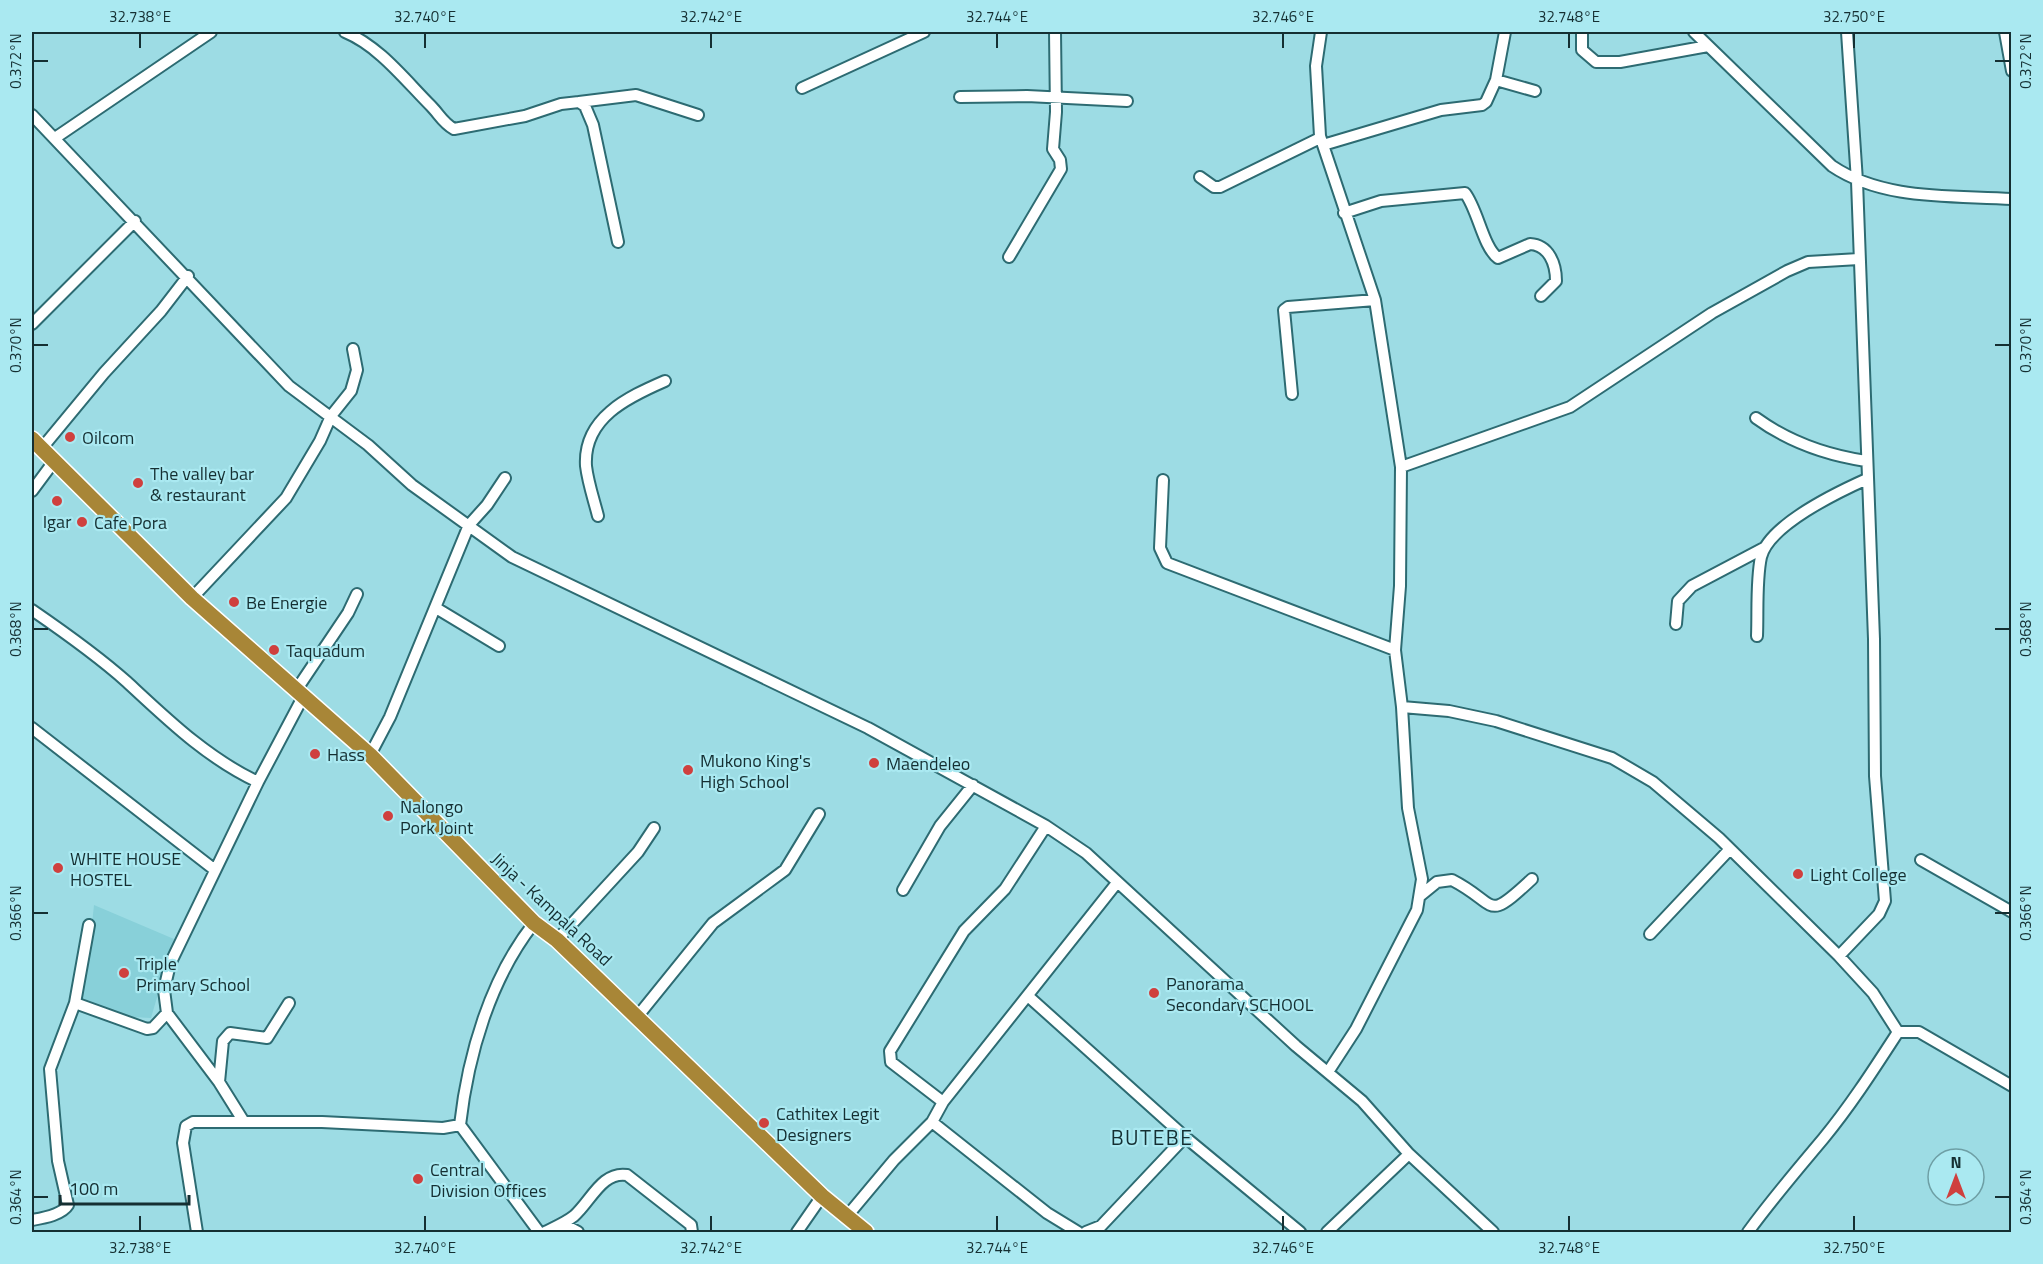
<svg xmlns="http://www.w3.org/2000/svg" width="2043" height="1264" font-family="'Titillium Web',sans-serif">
<rect width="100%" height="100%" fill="#9ddce4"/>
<path fill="#88d0d9" d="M94 905 174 939 151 1018 113 1016 86 1008 79 994 89 952Z"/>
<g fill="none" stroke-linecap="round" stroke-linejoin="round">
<defs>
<path id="minor" d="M345 32C379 46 405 80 431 106 439 114 443 123 454 129L525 116 561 104 579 102 585 106 593 125 618 242
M1321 32 1316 66 1320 136 1375 300 1401 467 1400 586 1395 650 1402 707 1408 808 1422 879 1417 910 1356 1029 1328 1072
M1582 32V50L1596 62H1620L1708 46
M1694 32 1832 166C1884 201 1952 195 2012 199
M2005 32 2012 71
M1496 80 1505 32
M802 88 924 32
M960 97 1027 96 1127 101
M579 102 636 95 698 115
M32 115 289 386 368 445 412 485 512 557 868 728 1046 826 1086 853 1296 1046 1362 1101 1409 1154 1327 1232
M55 138 211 32
M1323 145 1441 110 1482 105 1486 102 1496 80 1535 91
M1200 177 1214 187H1220L1320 138
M1344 213 1381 201 1465 193C1478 210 1483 247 1498 258L1530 244C1549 245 1556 264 1556 281L1541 296
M1009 257 1061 169 1060 160 1053 149 1056 112 1055 32
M32 324 135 221
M1292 394 1284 310 1288 307 1375 300
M1756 418C1789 442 1826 455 1866 461
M42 448 104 373 161 311 188 276
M1401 467 1570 407 1712 313 1787 271 1808 262 1859 259
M1163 480 1160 548 1167 563 1395 650
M32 491 55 460
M598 516C594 500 588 483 586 466 583 418 628 397 665 381
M192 598 286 498 320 441 331 416 351 391 357 370 353 349
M436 608 499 646
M32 610C64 632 98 656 127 682 168 720 207 758 258 782
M1676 624 1678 601 1692 586 1764 548
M1757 636C1758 612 1756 580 1761 557 1769 525 1838 492 1867 479
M297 689 348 613 357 594
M1402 707 1449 711 1496 721 1612 758 1653 782 1719 838 1839 956 1873 993 1898 1032H1919L2012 1086
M32 728 215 870
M370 755 390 717 469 525 487 505 505 478
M1921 860 2012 912
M903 890 940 826 973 785
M1421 895 1437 882 1452 880C1499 904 1484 924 1532 879
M534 923C490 979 468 1055 460 1125L539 1232
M1650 934 1730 849
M557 940 638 852 654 828
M1839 956 1879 914 1885 901 1875 776 1874 639 1857 181 1847 32
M1029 997 1185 1137 1300 1232
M75 1003 147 1029 153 1028 167 1013
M637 1017 713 923 785 870 819 814
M219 1082 223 1041 230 1033 267 1038 289 1003
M943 1102 891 1062 890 1051 964 931 1005 889 1046 826
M244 1122 219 1082 167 1013 164 990 170 964 258 782 304 695
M932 1122 1047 1213 1078 1232
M1409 1154 1493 1232
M848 1215 894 1160 932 1122 943 1102 1116 884
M32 1220C43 1218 62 1215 68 1205L58 1161 50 1069 75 1003 89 925
M563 1224 578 1232
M197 1232 183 1143 186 1126 193 1122H322L443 1128 460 1125
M545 1232C555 1227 565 1223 574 1216 591 1201 602 1171 627 1175L691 1225 692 1232
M797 1232 822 1196
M1086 1232 1101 1226 1185 1137
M1748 1232C1772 1199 1797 1170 1823 1139 1851 1105 1874 1069 1898 1032"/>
<path id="highway" d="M32 439 192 598 370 755 534 923 557 940 822 1196 866 1232"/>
</defs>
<use href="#minor" stroke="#2d6b72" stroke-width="14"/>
<use href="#highway" stroke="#fff" stroke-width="18"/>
<use href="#minor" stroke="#fff" stroke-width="10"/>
<use href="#highway" stroke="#a88637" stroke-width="15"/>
</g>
<path fill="none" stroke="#152f32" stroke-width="2" d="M140 33V48M425 33V48M711 33V48M997 33V48M1283 33V48M1569 33V48M1854 33V48M33 61H48M1995 61H2010M33 345H48M1995 345H2010M33 629H48M1995 629H2010M33 913H48M1995 913H2010M33 1197H48M1995 1197H2010M140 1216V1231M425 1216V1231M711 1216V1231M997 1216V1231M1283 1216V1231M1569 1216V1231M1854 1216V1231"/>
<g fill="#cf403e" stroke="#aae9f1" stroke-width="2">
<circle cx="70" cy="437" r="6"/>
<circle cx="138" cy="483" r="6"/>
<circle cx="57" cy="501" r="6"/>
<circle cx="82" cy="522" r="6"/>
<circle cx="234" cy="602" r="6"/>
<circle cx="274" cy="650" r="6"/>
<circle cx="315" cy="754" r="6"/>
<circle cx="874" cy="763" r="6"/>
<circle cx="688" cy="770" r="6"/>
<circle cx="388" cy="816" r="6"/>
<circle cx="58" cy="868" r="6"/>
<circle cx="1798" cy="874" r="6"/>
<circle cx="124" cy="973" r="6"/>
<circle cx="1154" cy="993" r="6"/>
<circle cx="764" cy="1123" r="6"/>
<circle cx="418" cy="1179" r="6"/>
</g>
<g text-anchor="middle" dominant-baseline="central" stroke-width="4.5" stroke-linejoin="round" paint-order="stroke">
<g font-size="18" fill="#152f32" stroke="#aae9f1" text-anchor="start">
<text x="82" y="437">Oilcom</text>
<text x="150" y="473">The valley bar<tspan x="150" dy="21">&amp; restaurant</tspan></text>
<text x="57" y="521" text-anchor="middle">Igar</text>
<text x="94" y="522">Cafe Pora</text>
<text x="246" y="602">Be Energie</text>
<text x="286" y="650">Taquadum</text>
<text x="327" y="754">Hass</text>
<text x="700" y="760">Mukono King's<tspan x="700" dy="21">High School</tspan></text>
<text x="886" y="763">Maendeleo</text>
<text x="400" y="806">Nalongo<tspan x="400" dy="21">Pork Joint</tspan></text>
<text x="70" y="858">WHITE HOUSE<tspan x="70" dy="21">HOSTEL</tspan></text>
<text x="1810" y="874">Light College</text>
<text x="136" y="963">Triple<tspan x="136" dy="21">Primary School</tspan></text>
<text x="1166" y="983">Panorama<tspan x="1166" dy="21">Secondary SCHOOL</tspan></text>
<text x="776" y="1113">Cathitex Legit<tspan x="776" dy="21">Designers</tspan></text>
<text x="430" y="1169">Central<tspan x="430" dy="21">Division Offices</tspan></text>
</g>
<g font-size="18" fill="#152f32" stroke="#aae9f1">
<text transform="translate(552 909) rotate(43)">Jinja - Kampala Road</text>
</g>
<g font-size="21" letter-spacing="1.5" fill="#152f32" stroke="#aae9f1">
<text x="1152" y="1137">BUTEBE</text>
</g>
</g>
<rect width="2043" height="1264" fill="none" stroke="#aae9f1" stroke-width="66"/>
<g transform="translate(1956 1177)"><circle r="28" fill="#aae9f1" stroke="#6e9fa5" stroke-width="1.5"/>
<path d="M0-4.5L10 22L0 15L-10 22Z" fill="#cf403e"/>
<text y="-9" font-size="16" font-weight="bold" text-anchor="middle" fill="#152f32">N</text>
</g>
<path d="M60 1195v9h129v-9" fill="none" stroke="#152f32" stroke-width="3"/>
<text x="69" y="1195" font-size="18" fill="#152f32" stroke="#aae9f1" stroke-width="4.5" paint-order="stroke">100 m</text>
<rect x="33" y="33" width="1977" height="1198" fill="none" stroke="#152f32" stroke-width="2"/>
<g font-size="15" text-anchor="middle" fill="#152f32">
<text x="140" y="22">32.738°E</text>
<text x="425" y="22">32.740°E</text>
<text x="711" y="22">32.742°E</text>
<text x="997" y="22">32.744°E</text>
<text x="1283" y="22">32.746°E</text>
<text x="1569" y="22">32.748°E</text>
<text x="1854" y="22">32.750°E</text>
<text transform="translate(16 61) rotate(-90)" y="5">0.372°N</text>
<text transform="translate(2026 61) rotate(-90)" y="5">0.372°N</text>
<text transform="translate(16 345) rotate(-90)" y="5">0.370°N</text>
<text transform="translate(2026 345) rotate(-90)" y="5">0.370°N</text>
<text transform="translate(16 629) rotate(-90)" y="5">0.368°N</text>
<text transform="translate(2026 629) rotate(-90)" y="5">0.368°N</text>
<text transform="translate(16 913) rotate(-90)" y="5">0.366°N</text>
<text transform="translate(2026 913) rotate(-90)" y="5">0.366°N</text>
<text transform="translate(16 1197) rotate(-90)" y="5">0.364°N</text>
<text transform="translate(2026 1197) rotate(-90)" y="5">0.364°N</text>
<text x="140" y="1253">32.738°E</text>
<text x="425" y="1253">32.740°E</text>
<text x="711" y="1253">32.742°E</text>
<text x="997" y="1253">32.744°E</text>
<text x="1283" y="1253">32.746°E</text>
<text x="1569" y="1253">32.748°E</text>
<text x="1854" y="1253">32.750°E</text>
</g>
</svg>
